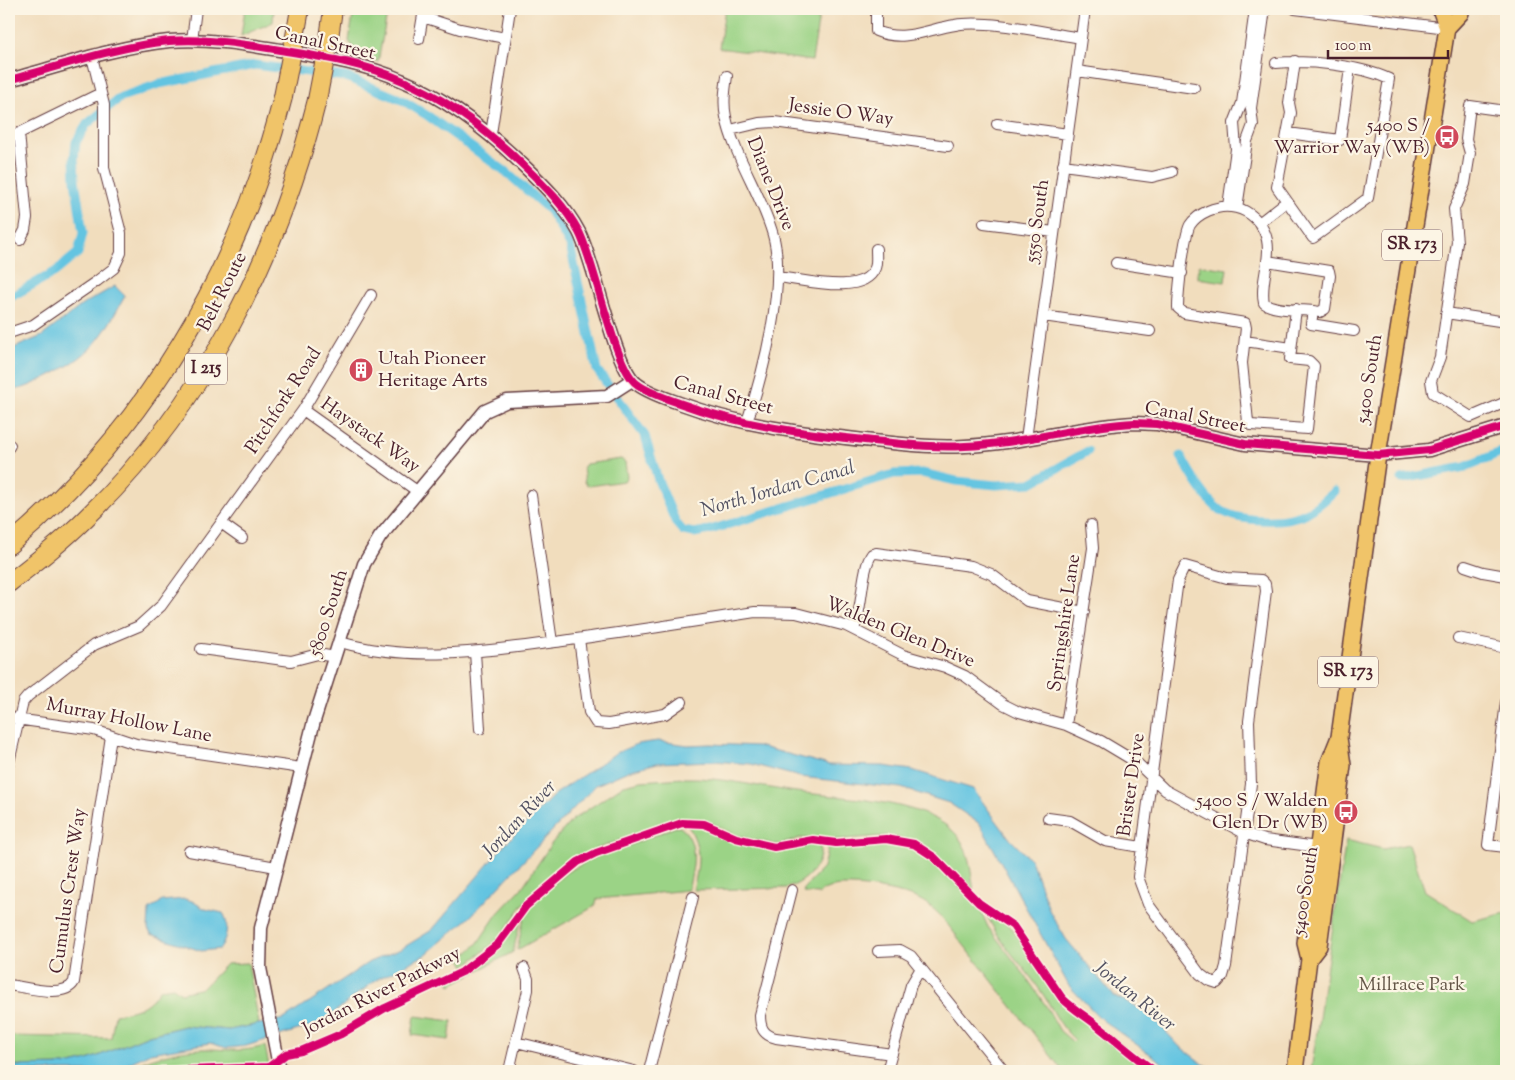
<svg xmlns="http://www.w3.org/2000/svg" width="1515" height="1080" font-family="'Sorts Mill Goudy',serif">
<rect width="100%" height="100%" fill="#fcf5e5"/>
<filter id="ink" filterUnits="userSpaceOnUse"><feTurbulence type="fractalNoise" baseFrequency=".02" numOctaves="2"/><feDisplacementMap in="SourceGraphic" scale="10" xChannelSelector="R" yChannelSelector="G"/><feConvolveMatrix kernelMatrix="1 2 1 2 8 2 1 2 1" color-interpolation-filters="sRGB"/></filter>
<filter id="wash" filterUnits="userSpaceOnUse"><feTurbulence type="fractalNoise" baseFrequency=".0096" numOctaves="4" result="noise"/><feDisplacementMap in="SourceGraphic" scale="20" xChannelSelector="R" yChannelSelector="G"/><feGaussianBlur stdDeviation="1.12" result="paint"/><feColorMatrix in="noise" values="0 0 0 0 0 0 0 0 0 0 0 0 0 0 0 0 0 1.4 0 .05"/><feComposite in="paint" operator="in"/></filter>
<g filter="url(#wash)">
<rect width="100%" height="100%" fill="#f1ddbd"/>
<path fill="#9bd386" stroke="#727958" d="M245 9H274L273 22 241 36Z
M354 9H388L378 62 356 52 349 41Z
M725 9H820L812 61 719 48Z
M1199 265 1227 269 1225 282 1197 278Z
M621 459 625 462 627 477 624 481 589 486 585 483 583 468 586 464Z
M684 778C720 777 754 786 789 791 835 798 918 798 953 831 970 847 970 869 974 890L972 891 927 849 910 840 886 836 832 840 800 838 779 845 772 844 737 836 709 822 678 820 596 849 569 865 524 903 499 939 465 966 461 959 477 944 498 913 521 889 552 843 572 820 624 785 641 781Z
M688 826C706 823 720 835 736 841 747 845 759 848 770 850 788 853 802 840 820 846 823 866 804 884 786 888L693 890C699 866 702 847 688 826Z
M675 827H680C700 841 693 870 688 890L597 899 595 906 517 950 526 908 567 872 601 854 615 851Z
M1346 840 1383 849 1409 844 1425 891 1472 921 1506 913V1071H1311Z
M881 841 899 843 918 849 948 874 979 907 988 927 1024 974 1046 1006 1060 1031 1073 1042 1075 1040C1058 1025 1053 1008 1040 990 1022 963 996 941 985 910L1011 927 1068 1008 1151 1071H1063L941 916C934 909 926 902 916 898 899 891 831 877 819 894L803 893 804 888 823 868 828 846Z
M518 920 520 923 513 952 451 985 449 981 493 951Z
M248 963 259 1024 229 1030 185 1026 149 1035 88 1060 66 1065 9 1066V1036L111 1038 115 1014C136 1011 148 1008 160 989L173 987 181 993 203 988 226 964Z
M415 1016 452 1021 449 1040 412 1035Z
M265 1046 270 1071H121C150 1058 179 1048 211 1049 230 1050 245 1052 265 1046Z"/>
<path fill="#63c4e1" stroke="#567286" d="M115 286 125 296C100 341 92 355 45 378 33 384 23 390 9 390V350L42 336 82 305Z
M658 741 688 745 710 744 758 746 829 765 883 766 912 770 973 789 1010 839 1031 860 1050 912 1066 939 1114 996 1148 1012 1179 1046 1203 1064 1220 1071H1174L1102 1020 1069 986 980 824 949 803 901 788 800 777 751 764 714 761 657 763 628 771 596 785 469 918 425 955 376 980 321 1023 246 1046 227 1048 210 1043 150 1053 113 1071H9V1066L66 1065 88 1060 149 1035 185 1026 229 1030 284 1019 369 962 401 949 432 930 506 843 554 795 616 753 637 744Z
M185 899 192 901 205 909 223 913C230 924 226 939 220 949L201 951 151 934 148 929 149 910 162 901Z"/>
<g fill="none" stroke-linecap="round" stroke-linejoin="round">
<path stroke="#63c4e1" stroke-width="9" d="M9 298 55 272 78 253 83 233 75 180 74 159 76 142 87 124 121 97 159 84 255 65 346 77 402 100 428 116 506 172 550 211 570 245 597 370 645 436 658 480 676 523 683 531 694 533 710 530 894 474 922 473 956 481 996 485 1031 483 1088 451
M1181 456C1189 471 1204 496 1216 507 1236 523 1286 524 1308 512 1318 507 1327 498 1335 491
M1402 479 1465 467 1506 450"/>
</g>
</g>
<g filter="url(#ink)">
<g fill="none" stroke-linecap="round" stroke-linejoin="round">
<defs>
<path id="minor" d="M876 9V31C904 43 928 29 955 25 986 19 1048 33 1081 38
M1295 9 1447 28
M423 17 460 29 505 38
M419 39 424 9
M192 40 196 9
M1276 63C1308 60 1359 65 1389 79L1368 198 1313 238 1277 187 1291 113 1289 103 1295 61
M1077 71 1194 88
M727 76C725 90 723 104 726 117 734 156 762 195 773 235 787 285 763 373 747 422
M1506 111 1470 106 1466 139 1470 153 1465 184 1454 209 1457 242 1440 357 1431 381 1433 393 1471 417 1506 402
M997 124 1068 134
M730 130 759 123 774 122 948 146
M19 133 27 218 25 230 20 240
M1288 133 1340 140 1350 68
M491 134 510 9
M9 138 101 93
M1063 165 1152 177 1172 172
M1228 206 1236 149 1234 123 1242 103 1255 9
M1237 208 1247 141 1253 125 1251 108 1265 9
M984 223 1054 232
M1259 223 1286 202
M1267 261 1329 271 1330 276 1325 309 1320 312 1313 311
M1116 263 1182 273
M777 277C802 279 863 297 875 268 877 263 876 256 876 249
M1296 309 1290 359 1309 361 1314 366 1307 429 1251 425 1248 422 1242 363 1246 328 1245 323 1184 313 1178 308C1178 293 1184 236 1190 225 1198 213 1217 205 1231 207 1245 208 1258 218 1264 231 1275 254 1259 280 1264 303 1276 311 1299 309 1313 311L1311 324 1354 331
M1446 313 1506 322
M1043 316 1150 331
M9 333 33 325 97 281 114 268 121 253V233L104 168V105L92 57
M1245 341 1291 348
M303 410 417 491
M1026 439 1085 9
M9 447 10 445
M531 495 552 642
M221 523 242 538
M1185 566 1227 578 1261 580 1265 584 1266 591 1249 721 1251 784 1226 966 1223 976 1217 983 1208 980 1200 974 1148 904 1138 877 1178 580Z
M1465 566 1483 572 1506 576
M854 629C863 608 861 569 872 554L876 553 971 566 991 574 1027 601 1084 612
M1458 638 1506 648
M579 639 589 712 596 723 609 724 665 714 682 702
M340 642C413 663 489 651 563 641 627 632 691 622 755 612L796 613 846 626 903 655 945 667 965 676 1003 704 1019 712 1066 725 1101 741 1136 762 1165 790 1244 833 1265 840 1317 847
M201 649 291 661 318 654 335 657
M475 652 480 729
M1506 702 1488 845 1506 847
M9 718 94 730 136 744 301 768
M1066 725 1093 548 1091 525
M9 762 23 702 28 696 94 645 139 626 161 606 303 410 371 295
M1048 818 1070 821 1105 841 1141 847
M189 851 276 867
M792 890 760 1015C760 1027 763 1035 776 1038L892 1054
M878 951 900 950 911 956 1004 1071
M9 985C25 987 65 999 74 982L111 736
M516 1042 634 1071
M509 1071 528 990V979L524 968
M649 1071 693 897
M887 1071 911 985 921 968"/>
<path id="tertiary" d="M9 80C61 66 114 47 169 41 206 38 243 44 280 50 321 57 363 63 401 80 448 99 488 131 524 166 545 186 565 206 579 232 596 265 614 368 637 384 649 393 665 398 679 403 741 426 808 434 873 441 903 444 934 448 965 446 1022 444 1077 426 1134 423L1157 424 1245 444 1378 455 1429 450 1506 426
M280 1071 260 968 261 928 314 721 364 564 380 537 485 411 507 401 607 396 632 380"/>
<path id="primary" d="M1447 28 1461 13V9
M1309 959 1319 946 1343 765 1339 738
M1295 1071 1309 959 1305 943 1329 762 1339 737 1378 455 1447 28 1440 9"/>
<path id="motorway" d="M297 26 300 9
M329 38 333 9
M9 545C146 430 240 270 283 97
M9 583C36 562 63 541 87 517 204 404 278 256 317 100"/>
</defs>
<use href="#minor" stroke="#633c41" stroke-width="12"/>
<use href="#tertiary" stroke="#633c41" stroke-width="15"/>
<use href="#primary" stroke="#633c41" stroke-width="18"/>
<use href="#motorway" stroke="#633c41" stroke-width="20"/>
<use href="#minor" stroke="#fff" stroke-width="10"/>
<use href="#tertiary" stroke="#fff" stroke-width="12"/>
<use href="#primary" stroke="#f0c469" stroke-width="15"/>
<use href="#motorway" stroke="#f0c469" stroke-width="18"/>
<defs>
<path id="motorway-bridge" d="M283 97 297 26
M317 100 329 38"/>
</defs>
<use href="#motorway-bridge" stroke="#633c41" stroke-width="20" stroke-linecap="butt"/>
<use href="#motorway-bridge" stroke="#f0c469" stroke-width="18"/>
<defs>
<path id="cycleway" d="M9 80C61 66 114 47 169 41 206 38 243 44 280 50 321 57 363 63 401 80 448 99 488 131 524 166 545 186 565 206 579 232 596 265 614 368 637 384 649 393 665 398 679 403 741 426 808 434 873 441 903 444 934 448 965 446 1022 444 1077 426 1134 423L1157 424 1245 444 1378 455 1429 450 1506 426
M161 1071 269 1067 286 1054 301 1051 341 1034 385 1008 462 972 498 944 526 906 578 862 596 853 682 823 704 824 736 838 774 847 813 840 836 843 886 839 914 844 934 857 979 903 1013 926 1062 998C1074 1010 1087 1017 1099 1027 1118 1042 1135 1058 1155 1071"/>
</defs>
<use href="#cycleway" stroke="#fcf5e5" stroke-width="11"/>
<use href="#cycleway" stroke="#d6006c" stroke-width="8"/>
</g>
</g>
<defs>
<symbol id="bus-disc" viewBox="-11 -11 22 22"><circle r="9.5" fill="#d1495b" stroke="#fcf5e5"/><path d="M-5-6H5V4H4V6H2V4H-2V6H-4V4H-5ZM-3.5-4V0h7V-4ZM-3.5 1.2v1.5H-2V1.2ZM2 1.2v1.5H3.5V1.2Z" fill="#fff"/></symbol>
<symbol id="building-disc" viewBox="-11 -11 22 22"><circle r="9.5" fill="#d1495b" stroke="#fcf5e5"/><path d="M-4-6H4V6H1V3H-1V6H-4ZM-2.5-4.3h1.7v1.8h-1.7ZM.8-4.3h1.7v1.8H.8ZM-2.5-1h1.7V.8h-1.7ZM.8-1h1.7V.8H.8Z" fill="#fff"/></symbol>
</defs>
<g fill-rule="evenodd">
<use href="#bus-disc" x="1433" y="123" width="28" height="28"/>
<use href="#building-disc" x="347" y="356" width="28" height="28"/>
<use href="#bus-disc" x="1332" y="798" width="28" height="28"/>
</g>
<g text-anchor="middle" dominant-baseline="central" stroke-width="4.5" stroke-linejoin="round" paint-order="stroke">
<g fill="#fcf5e5" stroke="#7f5f63" stroke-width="1">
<rect x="1382" y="229.5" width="60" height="31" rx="4"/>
<rect x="185" y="353.5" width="42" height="31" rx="4"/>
<rect x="1318" y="656.5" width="60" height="31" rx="4"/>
</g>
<g font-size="18" font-weight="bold" fill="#4a1f2b">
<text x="1412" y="245">SR 173</text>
<text x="206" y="369">I 215</text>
<text x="1348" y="672">SR 173</text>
</g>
<g font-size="19" fill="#4a1f2b" stroke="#fcf5e5">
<text transform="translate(325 44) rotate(12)">Canal Street</text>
<text transform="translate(841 113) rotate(8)">Jessie O Way</text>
<text transform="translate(770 184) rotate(68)">Diane Drive</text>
<text transform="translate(1038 221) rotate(-82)">5550 South</text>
<text transform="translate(223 292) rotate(-63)">Belt Route</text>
<text transform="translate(1370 379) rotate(-81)">5400 South</text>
<text transform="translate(723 396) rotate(15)">Canal Street</text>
<text transform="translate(284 401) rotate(-57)">Pitchfork Road</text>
<text transform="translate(1195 418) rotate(11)">Canal Street</text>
<text transform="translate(370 436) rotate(35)">Haystack Way</text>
<text transform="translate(329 613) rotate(-72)">5800 South</text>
<text transform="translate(1065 623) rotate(-82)">Springshire Lane</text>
<text transform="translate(900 633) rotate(22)">Walden Glen Drive</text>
<text transform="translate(129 721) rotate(11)">Murray Hollow Lane</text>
<text transform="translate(1132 785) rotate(-82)">Brister Drive</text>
<text transform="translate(69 891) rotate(-82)">Cumulus Crest Way</text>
<text transform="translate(1306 891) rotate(-81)">5400 South</text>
<text transform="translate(382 992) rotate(-27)">Jordan River Parkway</text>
</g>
<g font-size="19" fill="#4a1f2b" stroke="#fcf5e5" text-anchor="end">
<text x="1430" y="126">5400 S /<tspan x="1430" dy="22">Warrior Way (WB)</tspan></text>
<text x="378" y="359" text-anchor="start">Utah Pioneer<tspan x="378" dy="22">Heritage Arts</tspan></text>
<text x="1328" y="801">5400 S / Walden<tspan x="1328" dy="22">Glen Dr (WB)</tspan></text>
</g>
<g font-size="19" fill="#625546" stroke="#fcf5e5">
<text x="1412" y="985">Millrace Park</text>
</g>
<g font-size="20" font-style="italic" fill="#525162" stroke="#fcf5e5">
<text transform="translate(778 490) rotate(-16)">North Jordan Canal</text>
<text transform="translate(520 820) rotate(-47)">Jordan River</text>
<text transform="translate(1134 997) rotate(39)">Jordan River</text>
</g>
</g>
<rect width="1515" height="1080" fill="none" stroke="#fcf5e5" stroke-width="30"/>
<path d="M1328 50v8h120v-8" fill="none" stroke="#4a1f2b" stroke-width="2.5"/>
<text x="1335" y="50" font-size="15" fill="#4a1f2b" stroke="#fcf5e5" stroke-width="4" paint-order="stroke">100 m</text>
</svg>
